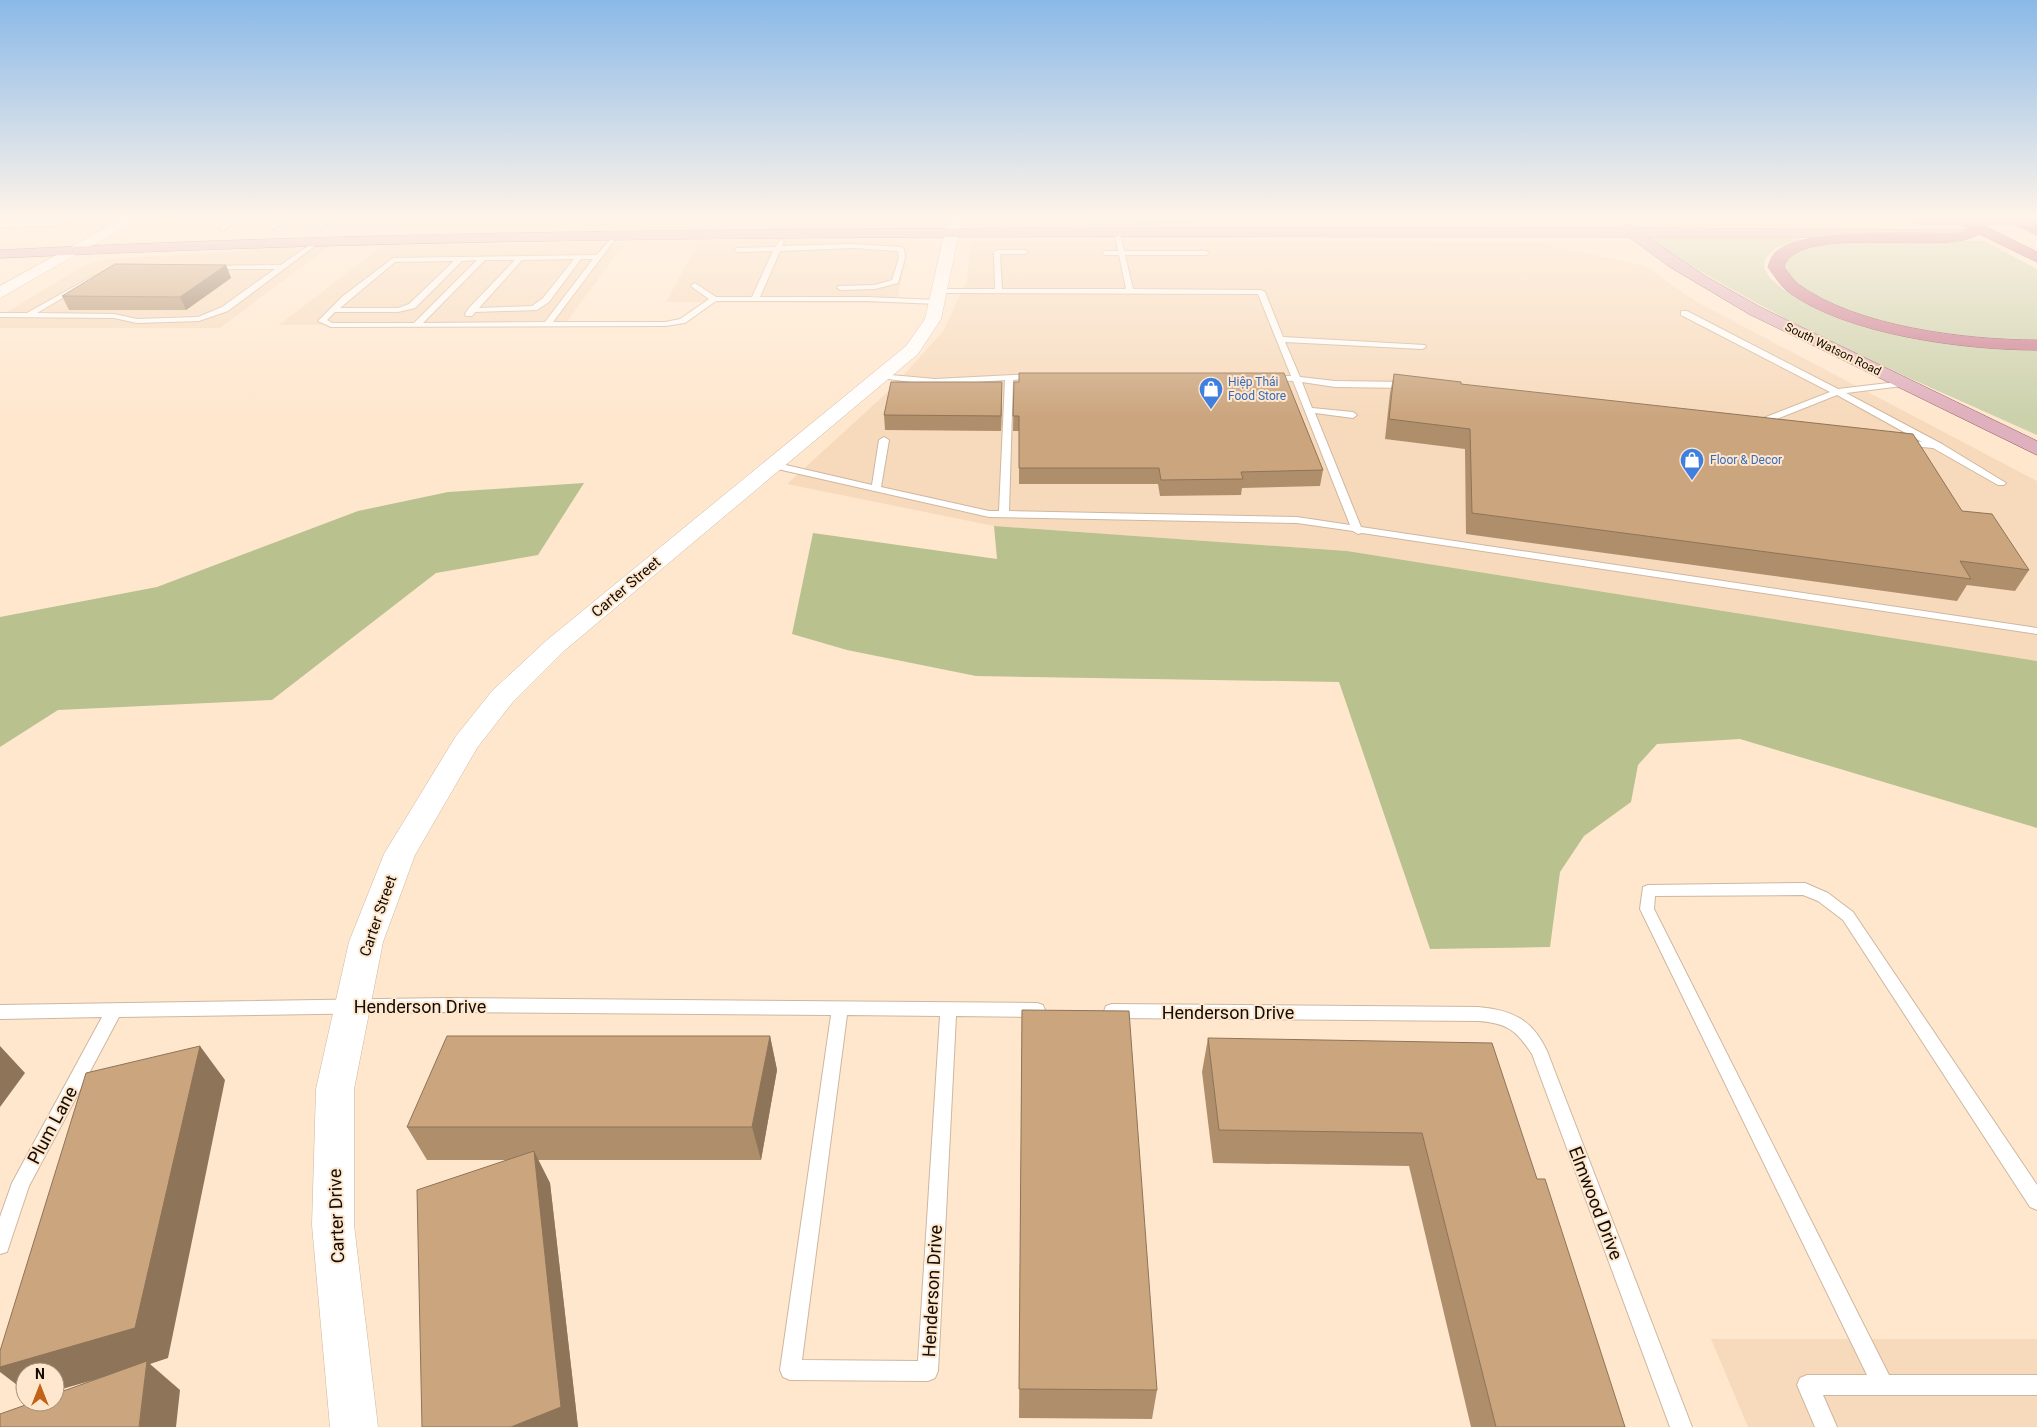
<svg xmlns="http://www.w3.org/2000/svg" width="2037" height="1427" font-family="Roboto,sans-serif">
<rect width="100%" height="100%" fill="#ffe7ce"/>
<path fill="#f7dabc" d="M163 217H301L154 222Z
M699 241 897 242 909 248 896 303 666 302Z
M971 242 1542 243 1645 266 1695 301 2037 481V661L1347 551 994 526 787 484 892 388 944 330 967 279Z
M625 243 565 324 279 325 383 245Z
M329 246 220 328H0V316L85 265 108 259Z
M1711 1339H2037V1427H1748Z"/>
<path fill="#cbd1ab" d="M1207 220 1208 222 1127 226 1081 224Z
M1649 238H1797L1801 240 1775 248 1765 259 1764 268 1770 278 1783 289 1802 300 1860 322 2037 348V435C1904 375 1770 320 1649 238Z
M1984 241 2037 269V339C1981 341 1804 325 1783 264 1786 260 1789 255 1793 253 1829 234 1940 241 1984 241Z"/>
<path fill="#b9c18e" d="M584 483 538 555 436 573 272 700 58 710 0 747V617L157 587 358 511 448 492Z
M994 526 1347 551 2037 661V828L1740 739 1657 744 1638 765 1631 802 1584 836 1560 872 1550 947 1430 949 1339 682 976 676 847 650 792 634 813 533 997 559Z"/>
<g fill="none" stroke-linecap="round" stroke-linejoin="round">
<defs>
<path id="service" d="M74 217H84L53 226 0 227V223L53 222Z
M236 217H243L224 230H220V228Z
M283 217H290L273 229H269V227Z
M329 217H336L323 227H319V225Z
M483 217H489L484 222H480Z
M511 217H517L511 222 508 220Z
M559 217H565L561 220Z
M1117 230 1120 232 1124 251H1206L1209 253 1206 255H1125L1133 289 1261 290 1265 292 1283 337 1425 345 1426 347 1422 349 1285 342 1300 377 1335 381 1407 382 1411 385 1407 388 1335 387 1302 382 1312 408 1353 412 1357 415 1353 418 1315 413 1361 527 2037 628V634L1362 533 1358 534 1353 531 1297 523 989 517 773 468 768 465 773 462 872 485 879 440 884 437 889 440 881 487 989 511H999L1005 380 935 385 880 378 876 376 880 374 935 379 1034 374 1038 376 1037 378 1013 380 1009 511 1297 517 1350 525 1293 381 1269 380 1265 378 1269 376H1291L1258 294 939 293 935 291 939 289H995L994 252 997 250H1025L1028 252 1025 254H1000L1002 289H1126L1119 255H1105L1102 253 1105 251H1118L1114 232Z
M617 231 619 232V234L553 322H665L680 319 709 299 692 287 691 285 695 283 716 297H752L773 251 737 252 734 250 737 248 775 247 781 239 784 241 782 246 852 244 901 247 904 249 905 258 898 283 875 289 841 290 837 288 838 286 875 285 892 280 899 258 898 251 852 248 780 251 760 297H867L937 300 941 302 937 304 867 301H716L685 323 665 326 331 327 318 321 343 296 393 258 597 255ZM574 259 543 298 532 306 479 308 522 260ZM581 259H593L545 322 423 323 485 260H515L469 308 465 314 466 316H472L475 312 537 310 549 302ZM477 260 414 323H332L327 320 335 312H398L415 308 462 261ZM454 261 409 304 398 308H340L395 262Z
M318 239 321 241 320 242 228 311 199 321 137 323 114 318 0 317V313H27L93 276 95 277V279L37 313 114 314 137 319 198 317 222 307 275 269H210L208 268V266L281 265Z
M1681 311H1687L1838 389 1905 381 1906 383 1902 386 1846 393 1942 444 2006 483 2004 485H1998L1933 448 1900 445 1898 443 1903 440 1922 442 1837 395 1759 426H1753V422L1830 392 1681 315Z
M1805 883 1828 893 1853 912 2037 1185V1210L2030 1207 1843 920 1818 901 1803 895 1655 896 1654 909 1889 1375H2037V1395H1823L1837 1427H1815L1797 1385 1800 1378 1807 1375H1867L1640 909 1643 887 1648 885Z
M445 998 1037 1003 1043 1005 1045 1010 1043 1015 1037 1017 956 1016 938 1371 935 1378 928 1381 790 1380 783 1377 780 1370 831 1015 445 1012 119 1017 29 1186 7 1252 0 1254V1217L12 1183 102 1017 0 1019V1005ZM847 1015 940 1016 918 1361 802 1360Z
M1112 1004 1478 1007C1512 1010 1532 1019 1547 1051L1692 1427H1670L1532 1054C1516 1030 1507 1023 1478 1021L1112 1018 1106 1016 1104 1011 1106 1006Z"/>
<path id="tertiary" d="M125 217H142L0 298V286Z
M948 217H962L941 319 918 354 565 650 512 703 477 748 415 855 383 942 354 1089V1225L378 1427H330L312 1225 316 1089 349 942 384 854 456 736 492 691 547 640 906 346 925 319Z"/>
<path id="primary" d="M1627 224 1636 228 1978 230 1980 233 1973 237H1647L1707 277 1760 307 2037 441V455L1749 314 1670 267 1629 237C1086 237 543 232 0 258V250C540 223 1080 229 1620 228Z"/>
<path id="motorway" d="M1954 217H1967L2037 252V262L1979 234C1949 257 1796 222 1784 267 1788 272 1793 280 1798 284 1856 327 1967 340 2037 340V350C1965 350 1846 335 1787 291 1780 285 1774 275 1768 267 1770 262 1771 257 1775 253 1801 227 1918 233 1956 233L1970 229 1955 222Z
M2001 217H2019L2037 226V235Z"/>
</defs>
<use href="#service" stroke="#ceb79f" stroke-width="2"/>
<use href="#tertiary" stroke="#ceb79f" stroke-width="1"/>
<use href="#primary" stroke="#895460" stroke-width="1"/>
<use href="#motorway" stroke="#895460" stroke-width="1"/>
<use href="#service" fill="#fff" fill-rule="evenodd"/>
<use href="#tertiary" fill="#fff" fill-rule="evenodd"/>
<use href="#primary" fill="#dfb0bd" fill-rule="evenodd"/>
<use href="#motorway" fill="#c97b91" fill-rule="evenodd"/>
<defs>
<path id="primary-bridge" d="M1920 217H2037"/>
</defs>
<use href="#primary-bridge" stroke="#895460" stroke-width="16" stroke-linecap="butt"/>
<use href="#primary-bridge" stroke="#dfb0bd" stroke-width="16"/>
</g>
<path fill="#af8e6c" d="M226 265 231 278 186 310H69L62 296Z
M1394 374 1461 384 2029 570 2015 591 1967 585 1957 601 1466 534 1465 449 1385 439 1390 393Z
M1002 382 1001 431 885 430 884 415Z
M1014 382 1323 470 1320 486 1242 488 1241 495 1160 496 1158 484H1019V431H1013Z
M1022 1010 1157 1390 1152 1419 1019 1418Z
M770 1036 777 1070 761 1160H538L550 1183 578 1427H422L505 1160H427L407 1127Z
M1208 1038 1537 1179 1625 1427H1471L1409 1166 1213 1163 1202 1072Z"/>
<path fill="#8e7458" d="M226 265 231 278 186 310 180 297Z
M1002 382V397L1001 431V416Z
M770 1036 777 1070 761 1160 752 1127Z
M0 1046 25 1073 0 1107Z
M200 1046 225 1080 168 1358 150 1364 180 1390 176 1427H139L146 1365 55 1391V1372H25V1391L0 1372V1367Z
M534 1151 550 1183 578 1427H511Z"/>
<path fill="#cba57e" stroke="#8e7458" d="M115 264 226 265 180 297 62 296Z
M1019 373H1284L1323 470 1241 472 1243 479 1161 480 1159 468H1019V416H1013L1014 382H1019Z
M1394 374 1461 382V384L1913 434 1962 511 1992 514 2029 570 1960 561 1971 579 1472 513 1470 429 1389 419Z
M891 382H1002L1001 416 884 415Z
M1022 1010 1129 1011 1157 1390 1019 1389Z
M447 1036H770L752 1127H407Z
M1208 1038 1492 1043 1537 1179H1545L1625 1427H1496L1422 1133 1219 1130Z
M200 1046 135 1328 0 1367V1351L86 1073Z
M534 1151 561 1407 511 1427H422L417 1190Z
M147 1361 139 1427H0V1414L34 1402H55V1394Z"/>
<linearGradient id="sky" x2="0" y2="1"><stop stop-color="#8ab9e8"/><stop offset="0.52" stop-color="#fff4e9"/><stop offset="1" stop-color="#fff4e9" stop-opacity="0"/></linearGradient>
<rect width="2037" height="417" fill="url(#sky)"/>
<defs>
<symbol id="shop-pin" viewBox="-11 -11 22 30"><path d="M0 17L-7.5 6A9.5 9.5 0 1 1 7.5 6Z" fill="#3f7fe0" stroke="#ffe7ce"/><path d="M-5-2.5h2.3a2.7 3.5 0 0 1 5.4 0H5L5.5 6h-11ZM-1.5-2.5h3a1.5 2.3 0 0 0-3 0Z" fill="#fff"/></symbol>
</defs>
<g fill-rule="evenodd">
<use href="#shop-pin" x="1197" y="375" width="28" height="38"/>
<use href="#shop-pin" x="1678" y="446" width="28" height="38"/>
</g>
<g text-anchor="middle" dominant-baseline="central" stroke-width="4" stroke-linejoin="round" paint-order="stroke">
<g font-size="12" fill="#130c04" stroke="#ffe7ce">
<text transform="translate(1833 349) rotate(26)">South Watson Road</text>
</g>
<g font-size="12" fill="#366cbe" stroke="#ffe7ce" text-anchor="start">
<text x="1228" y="382">Hiệp Thái<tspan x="1228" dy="14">Food Store</tspan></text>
<text x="1710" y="460">Floor &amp; Decor</text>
</g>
<g font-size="15" fill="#130c04" stroke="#ffe7ce">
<text transform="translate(626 587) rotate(-40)">Carter Street</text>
<text transform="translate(378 916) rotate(-71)">Carter Street</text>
</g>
<g font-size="18" fill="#130c04" stroke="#ffe7ce">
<text x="420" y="1006">Henderson Drive</text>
<text x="1228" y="1012">Henderson Drive</text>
<text transform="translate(52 1125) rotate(-62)">Plum Lane</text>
<text transform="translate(1596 1203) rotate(69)">Elmwood Drive</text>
<text transform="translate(336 1216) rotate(-92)">Carter Drive</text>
<text transform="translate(932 1291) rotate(-87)">Henderson Drive</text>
</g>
</g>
<g transform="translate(40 1387)"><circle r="24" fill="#ffe7ce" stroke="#a18f7d"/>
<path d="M0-4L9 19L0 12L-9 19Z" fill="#c06217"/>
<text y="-8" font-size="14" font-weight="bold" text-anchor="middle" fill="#130c04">N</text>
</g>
</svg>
